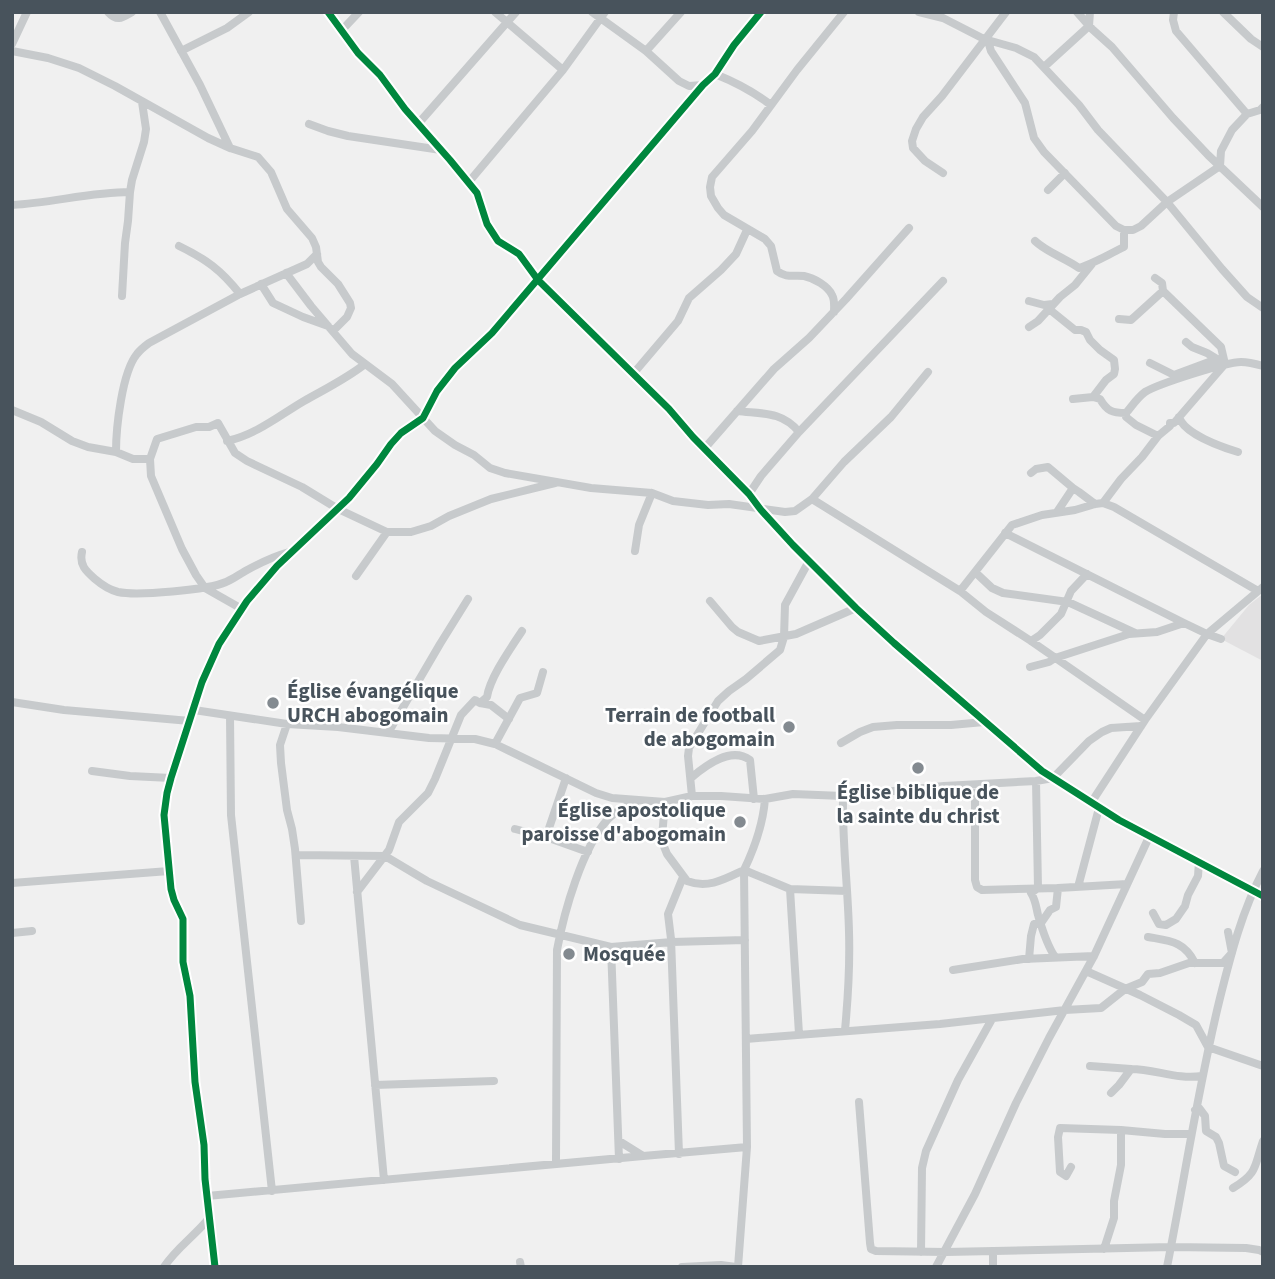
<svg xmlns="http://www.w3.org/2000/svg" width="1275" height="1279" font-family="'Source Sans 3',sans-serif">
<rect width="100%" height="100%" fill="#f0f0f0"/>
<path fill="#e2e1e2" d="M1263 594V661L1221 639 1249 605Z"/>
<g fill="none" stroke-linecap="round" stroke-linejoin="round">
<path stroke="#c7cacc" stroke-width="8" d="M108 12C117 22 122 18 132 12
M160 12 200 85 230 148
M328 12 358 53 380 75 405 109 450 160 477 193 487 224 498 241 519 254 538 280 669 409 693 437 749 494 761 510 793 545 856 608 894 643 1042 771 1119 820 1263 896
M495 12 563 70
M592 12 646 51 679 81 689 86 703 85
M919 12 943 18 984 39 1016 48 1034 57 1079 105 1098 130 1167 202 1222 269 1247 297 1263 308
M1077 12 1092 29 1112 47 1173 118 1208 155 1263 207
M1174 12 1173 20 1176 31 1247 114
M1223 12 1251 39 1263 47
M342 30 359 12
M988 41 991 51 1025 103 1034 138 1044 152 1116 226 1124 230H1133L1141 226 1167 202 1220 166 1221 151 1232 130 1247 114 1260 110 1263 107
M12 44 27 12
M12 51 48 58 79 68 115 86 208 138 230 148 258 157 271 172 287 209 312 238 316 247 318 262 321 267 338 284 350 303 351 308 347 317 333 331
M181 51 227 28 249 12
M646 51 681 12
M1044 67 1089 26 1090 12
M715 74C735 82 754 92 771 105
M309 124 328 131 348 136 441 150
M418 124 516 12
M943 173 925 161 913 148 912 141 916 129 923 117 942 96 1006 12
M468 183 563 70 605 12
M1048 190 1065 173
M12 205C52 203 90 192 130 192
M1035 241C1048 253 1065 258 1079 268 1095 263 1109 254 1124 247V230
M179 246C206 259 221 270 240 294
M286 273 311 306 352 354 392 384 435 431 455 445 474 455 490 468 505 473 591 488 652 493 673 501 708 505 729 504 785 512 795 511 812 499 844 462 891 417 928 372
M1155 278 1162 283 1163 291
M261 284 273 303 303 317 328 326
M122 296 125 243 128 221 130 192 132 180 144 142 146 129 142 102
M1029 301 1044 305 1053 304
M1049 309 1075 330H1081L1086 332 1090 340 1100 350 1114 360 1115 369 1114 374 1106 380 1093 397 1100 399C1107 411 1112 413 1126 413
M834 312C834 307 835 300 832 295 828 286 814 278 804 276 793 275 786 278 777 271L771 246 765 239 724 215 718 208 711 196 710 187 712 177 752 131 797 70 844 12
M1119 319 1131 320 1163 291 1221 347 1225 364 1207 353 1192 347 1186 342
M1029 327 1038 321 1060 297 1075 285 1092 264
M1150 363 1174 375 1217 359
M633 374 678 321 689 298 721 270 736 254 747 230
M1073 399 1093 397
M12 410 41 422 72 441 88 447 116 452 133 459H150L151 476 182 549 196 575 205 588 242 609
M737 411C762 414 782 411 799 432
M1126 413C1132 406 1137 398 1145 392 1158 384 1226 362 1241 362 1248 362 1256 364 1263 366
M1179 417C1184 434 1222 447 1238 452
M1158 436 1170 426V423H1174L1225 364
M227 441C256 435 280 415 304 401 325 389 346 379 365 364
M704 449 774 369 809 338 846 299 909 228
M116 452C116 428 122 372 137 354 140 350 145 346 149 343L240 294 307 264 317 254
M150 459 157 439 196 427H209L218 423 235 453 247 461 302 487 338 509 387 532H411L431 526 449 516 491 499 555 483
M1031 473 1036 469 1048 467 1073 488
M749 494 761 476 799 432 943 281
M812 499 960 591 986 612 1031 641 1145 720
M1103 503 1121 479 1142 457 1158 436 1136 425 1126 417V413
M1057 512 1073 488 1079 492 1095 504
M1005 533 1184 623 1207 634 1221 639
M635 551 639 525 652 493
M82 552C79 565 86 571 95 579 102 585 110 590 118 592 137 596 208 590 226 582 234 579 241 573 249 569 262 562 275 556 289 552
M975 572 992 588 1003 593 1068 602 1135 633
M356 576 387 532
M960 591 1012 525 1042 515 1075 510 1095 504 1103 503 1114 507 1258 591
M710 601 732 627 738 632 759 641 796 634 856 608
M1031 641 1040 635 1061 614 1071 591 1087 574
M1030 667 1049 662 1055 658 1129 634 1157 632 1184 623
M12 702 64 710 190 721
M480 703 487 697C490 677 511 648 522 631
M194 710 287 724 338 727 429 738 475 739 495 744 596 793 612 798 665 802 692 796H721L765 799 793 794 843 796 944 786 1036 781 1053 778 1089 741 1102 732 1111 728 1141 726
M230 716 231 815 272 1191
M287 724 280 745 281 763 287 810 292 829 295 849 301 921
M388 733 440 644 468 599
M841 743 860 732 873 727 897 725H951L984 722
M495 744 520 698 537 693 543 672
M92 771 130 776 171 778
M691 778C706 765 731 746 750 760L754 799
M1036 781 1038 888 1031 893C1036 901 1036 907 1038 915 1042 929 1047 945 1055 957
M975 785V880L977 887 982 890 1058 888 1127 884
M692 796 688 756 689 748 718 701 729 691 746 679 780 650 784 637 785 605 809 561
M843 796C842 841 848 887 849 932 850 965 848 998 845 1030
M665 802 662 837 663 844 667 854 687 881C708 889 725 879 744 870 755 847 763 825 765 799
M1091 803 1145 720 1207 634 1263 587
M515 829 546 837 588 852
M546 837 566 778
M296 855 385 856 427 881 520 925 611 947 672 942 745 940
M354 856 384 1180
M12 883 169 871
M1078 887 1099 808
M790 889 799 1034
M357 892 389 850 399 822 428 793 435 779 461 715 475 700 480 703 491 705 509 719
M1153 913 1159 924 1166 925 1176 919 1185 906 1188 895 1198 876 1199 862
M12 933 32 931
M1148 937C1170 941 1184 941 1195 963
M611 947 619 1159
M1029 959 1031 936 1034 924 1041 923 1050 910 1056 907 1058 888
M953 970 1023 959 1094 956
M1086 971 1140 995 1179 1015 1196 1025 1208 1047 1263 1066
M746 1039 940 1024 1065 1010 1101 1008 1125 989 1142 982 1148 974 1160 973 1189 963H1223L1232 953 1228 932
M1090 1066 1131 1069
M375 1085 494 1081
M1111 1093 1119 1085 1131 1069C1155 1069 1177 1080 1202 1076
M859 1102 870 1243 871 1249 876 1251 946 1252 1171 1247 1246 1248 1259 1250 1263 1252
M1195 1110 1199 1108 1205 1116 1206 1131 1216 1137 1219 1143 1224 1166 1235 1172
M619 1141 643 1156 747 1147
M679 1154 671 939 668 914 683 877
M556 1164 557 950C564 912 582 848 608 819 615 811 627 806 636 802
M1071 1167 1066 1176 1060 1172 1058 1137 1060 1128 1121 1130 1165 1134H1191
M1233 1188C1258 1173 1254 1167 1263 1141
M207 1196 643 1156
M1104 1249 1114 1218V1201L1121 1165V1130
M921 1252 922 1168 926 1151 958 1080 992 1019
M520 1262 521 1267
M164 1267C176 1248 196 1235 210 1217
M215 1267 205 1179 204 1145 195 1082 190 996 183 962V919L174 900 171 889 164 815 167 793 171 778 202 682 219 644 247 601 277 566 349 498 377 464 391 444 401 433 423 418 437 391 455 368 492 333 703 85 715 74 734 45 761 12
M682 1267 721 1265 736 1267
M738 1267 747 1147 744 870 790 889 847 891
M936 1267 975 1194 1016 1103 1049 1038 1094 956 1149 837
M993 1267V1251
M1167 1267C1185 1177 1198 1087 1220 998 1231 954 1242 911 1263 871"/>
<defs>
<path id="cycleway" d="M328 12 358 53 380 75 405 109 450 160 477 193 487 224 498 241 519 254 538 280 669 409 693 437 749 494 761 510 793 545 856 608 894 643 1042 771 1119 820 1263 896
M215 1267 205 1179 204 1145 195 1082 190 996 183 962V919L174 900 171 889 164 815 167 793 171 778 202 682 219 644 247 601 277 566 349 498 377 464 391 444 401 433 423 418 437 391 455 368 492 333 703 85 715 74 734 45 761 12"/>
</defs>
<use href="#cycleway" stroke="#fff" stroke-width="11"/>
<use href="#cycleway" stroke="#00873e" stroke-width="7"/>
</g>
<g fill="#838a90" stroke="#fff" stroke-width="2.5">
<circle cx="273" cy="703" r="7"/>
<circle cx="789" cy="727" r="7"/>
<circle cx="918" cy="768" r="7"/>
<circle cx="740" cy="822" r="7"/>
<circle cx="569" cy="954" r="7"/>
</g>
<g text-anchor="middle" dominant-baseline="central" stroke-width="5" stroke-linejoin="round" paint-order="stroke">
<g font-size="21" font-weight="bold" fill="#48535c" stroke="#fff" text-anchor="start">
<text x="287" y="691">Église évangélique<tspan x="287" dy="24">URCH abogomain</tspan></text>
<text x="775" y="715" text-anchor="end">Terrain de football<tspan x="775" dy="24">de abogomain</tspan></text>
<text x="918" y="792" text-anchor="middle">Église biblique de<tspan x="918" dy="24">la sainte du christ</tspan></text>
<text x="726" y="810" text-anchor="end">Église apostolique<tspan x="726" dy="24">paroisse d'abogomain</tspan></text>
<text x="583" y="954">Mosquée</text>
</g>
</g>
<rect width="1275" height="1279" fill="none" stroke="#48535c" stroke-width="28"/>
</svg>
